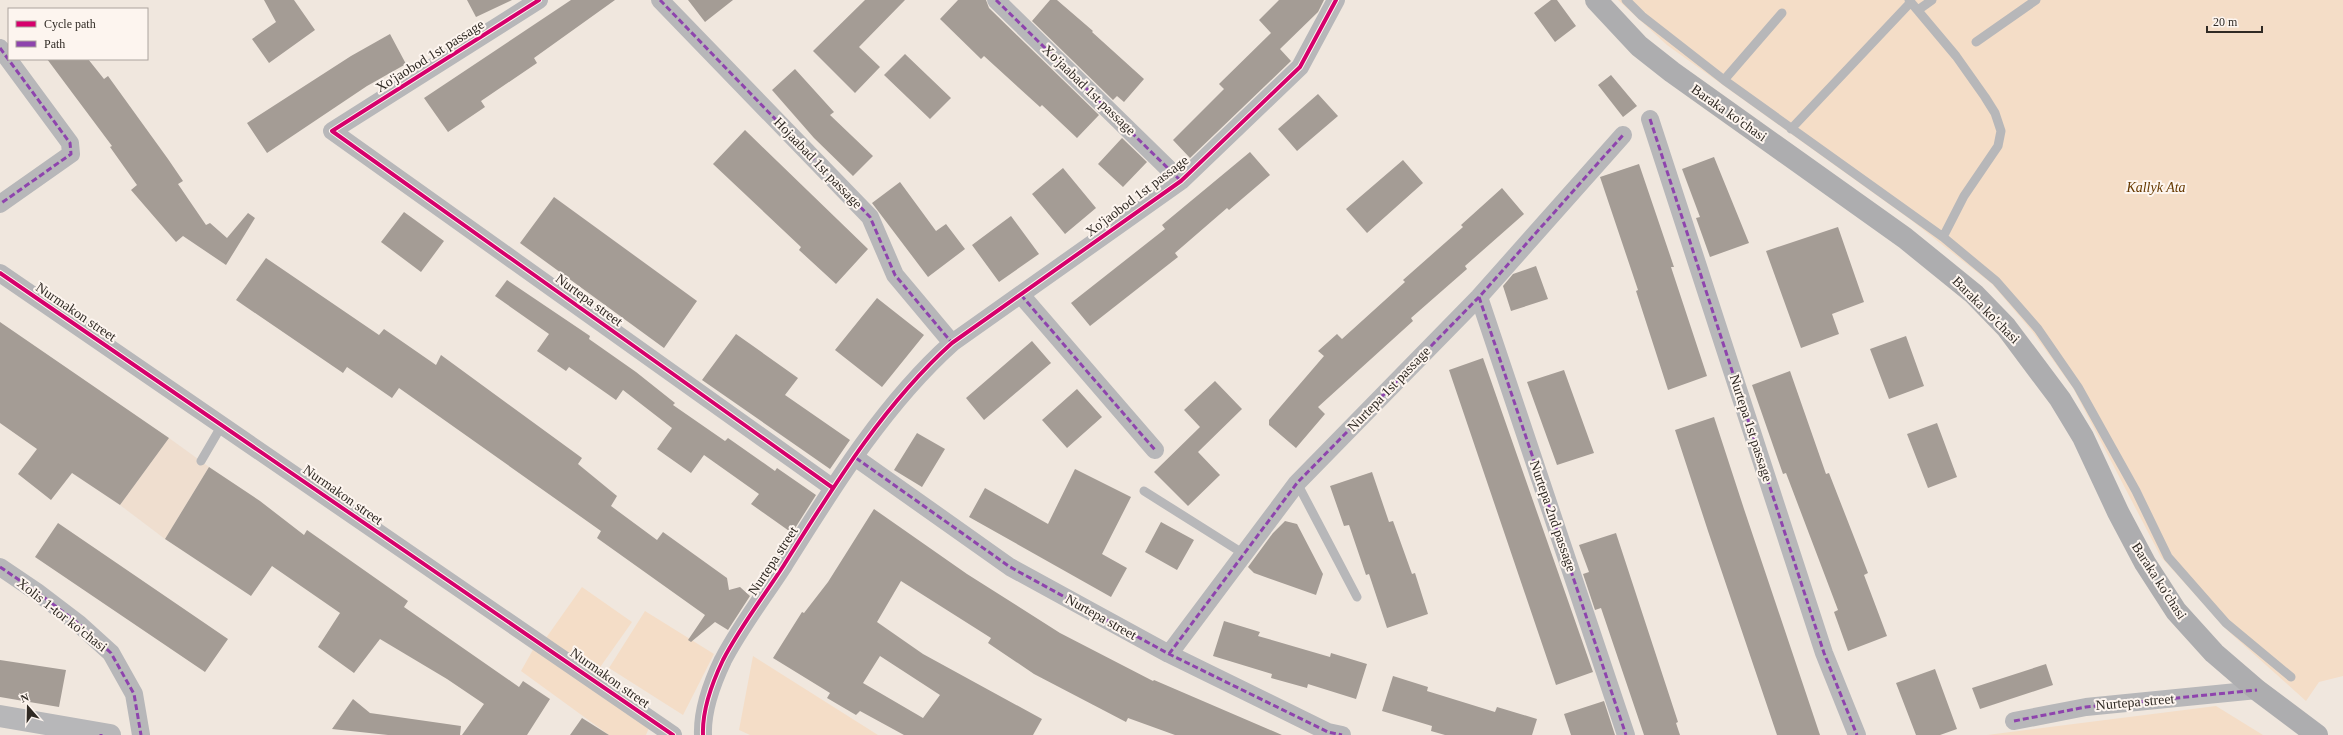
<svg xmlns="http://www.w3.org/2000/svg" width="2343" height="735" font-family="Georgia,serif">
<rect width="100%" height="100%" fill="#f0e7de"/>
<path fill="#efdecf" d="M169 438 209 467 165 539 120 505Z"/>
<path fill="#f4ddc7" d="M1618 0H2343V676L2319 682 2306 701 2228 631 2161 557 2073 388 2032 331 1992 284 1911 220 1667 45Z
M582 587 632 622 596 673 546 638Z
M645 611 714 654 683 715 609 668Z
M534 648 649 728 646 735H609L521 671Z
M753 656 878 735H750L739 730Z
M2216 706 2263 735H1987Z"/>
<path fill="#a49c95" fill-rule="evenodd" d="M264 0H294L315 30 269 63 252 39 276 22Z
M467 0H512L476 17Z
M571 0H615L534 58 537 63 481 101 485 107 448 132 424 98Z
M688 0H733L705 22Z
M865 0H905L859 47 880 67 855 93 813 51Z
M958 0H986L989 8 1099 115 1077 138 1042 105 1040 107 984 56 981 59 940 19Z
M1050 0H1057L1093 31 1092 32 1144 79 1124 102 1117 96 1113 100 1032 21Z
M1279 0H1324L1318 12 1280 49 1291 61 1190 158 1173 140 1224 89 1219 84 1271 33 1259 20Z
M1551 0H1557L1576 26 1555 42 1534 13Z
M390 34 406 64 367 86 267 153 247 123 351 56Z
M905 54 951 98 930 119 884 75Z
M47 59H88L104 79 108 76 168 159 183 181 178 184 206 225 210 223 227 238 248 213 255 218 226 265 183 236 176 242 131 190 137 185 110 147 112 146Z
M795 69 834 112 830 115 873 156 853 176 814 138 772 90Z
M1611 75 1637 106 1623 117 1598 85Z
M1318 94 1338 116 1297 151 1278 129Z
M745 130 868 249 836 284 799 250 801 247 713 164Z
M1122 138 1147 162 1123 187 1098 164Z
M1250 152 1270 175 1229 210 1227 208 1175 253 1178 257 1090 326 1071 303 1165 229 1162 225Z
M1714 157 1749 243 1710 257 1696 218 1700 217 1682 169Z
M1403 160 1423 183 1367 233 1346 209Z
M1639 164 1674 267H1671L1707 376 1668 390 1636 291 1638 290 1600 177Z
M1063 168 1096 208 1065 234 1032 194Z
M900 182 936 231 946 224 965 249 928 277 872 203Z
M1502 188 1524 214 1465 266 1467 269 1411 318 1413 321 1318 407 1325 414 1296 448 1269 425V420L1324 356 1318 351 1337 334 1342 339 1405 282 1403 280 1463 227 1461 225Z
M554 197 697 301 664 348 520 243Z
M404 212 444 241 421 272 381 242Z
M1011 216 1039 254 999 282 972 245Z
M1838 227 1864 302 1832 314 1839 334 1801 348 1766 251Z
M266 258 379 335 384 329 436 365 441 355 582 458 578 464 617 496 611 506 657 540 663 532 727 578 729 590 740 587 750 596 728 630 715 622 691 642 688 640 705 615 597 538 601 531 399 388 392 398 347 367 343 373 236 300Z
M1536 266 1548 299 1511 311 1503 286 1513 274Z
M507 280 590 336 589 339 636 372 675 403 673 405 725 441 728 438 775 471 777 468 816 495 792 533 751 504 759 494 704 455 691 473 657 449 672 428 623 390 616 400 569 367 566 371 537 351 549 334 495 296Z
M877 298 924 335 882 387 835 350Z
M0 322 169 438 120 505 72 473 51 500 18 474 37 449 0 423Z
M736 334 798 378 785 395 850 440 830 469 702 380Z
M1906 336 1924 386 1889 399 1870 349Z
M1032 341 1051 363 984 420 966 398Z
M1483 358 1593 672 1556 685 1449 370Z
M1564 370 1594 453 1557 465 1527 382Z
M1790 371 1826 474 1829 473 1868 573 1864 575 1887 636 1848 651 1834 612 1838 610 1786 473 1783 474 1752 385Z
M1215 381 1242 409 1198 452 1220 475 1188 506 1154 472 1200 427 1184 410Z
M1077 389 1102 417 1067 448 1042 420Z
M1714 417 1744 509 1820 735H1777L1708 531 1675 430Z
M1937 423 1957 477 1928 488 1907 434Z
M917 433 945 449 922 487 894 470Z
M209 467 260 501 304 535 307 530 408 601 404 607 519 687 523 681 550 699 527 735H462L484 704 447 679 380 639 354 673 318 647 340 613 272 566 251 596 165 539Z
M1075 469 1131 497 1102 554 1127 568 1111 597 969 517 985 488 1048 524Z
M1372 472 1389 522 1393 521 1412 574 1415 573 1428 614 1387 628 1369 574 1366 575 1349 525 1344 526 1330 486Z
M874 509 967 574 1060 633 1153 681 1154 680 1282 735H1175L1128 718 1126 722 1034 674 988 643 991 638 901 581 877 622 923 654 1042 719 1033 735H904L860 711 856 715 827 698 830 693 773 658 802 612 804 613 828 582ZM880 656 940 695 923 718 863 683Z
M1285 521 1297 524 1323 574 1316 595 1254 573 1248 567 1273 533Z
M1161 522 1194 540 1177 570 1145 552Z
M58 523 228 639 205 672 35 557Z
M1616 533 1678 722 1676 723 1680 735H1644L1601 608 1595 610 1583 574 1589 572 1579 545Z
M1224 621 1260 632 1258 636 1330 657 1331 653 1367 664 1356 699 1308 684 1307 688 1271 678 1272 674 1213 656Z
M0 660 66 670 59 707 0 697Z
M2046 664 2053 685 1980 709 1972 688Z
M1935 669 1957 729 1940 735H1916L1896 683Z
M1393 676 1428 687 1427 691 1495 712 1497 707 1537 719 1532 735H1445L1431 731 1432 726 1382 711Z
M353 699 370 713 461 726 460 735H388L332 729Z
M1604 701 1615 735H1571L1564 714Z
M582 718 609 735H570Z"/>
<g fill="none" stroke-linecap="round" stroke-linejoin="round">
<path stroke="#b7b7b9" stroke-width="9" d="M1626 0 1642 16 1724 80 1943 237 1996 281 2038 329 2078 387 2136 491 2168 557 2226 623 2291 677
M1909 0 1956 56 1985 97 1995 113 2001 131 1998 146 1964 196 1943 237
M1918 10 1932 0
M1976 42 2036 0
M1724 80 1782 13
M1791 129 1911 2
M201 461 222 425
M1297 483 1357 597
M1144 491 1244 554"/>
<path stroke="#b7b7b9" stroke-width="18" d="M539 0 332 131 833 488
M660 0 870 217 895 275 952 343
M996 0 1181 181
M0 48 70 143 71 154 0 204
M1650 119 1824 653 1857 735
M0 273 673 735
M1021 295 1155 450
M1479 297 1626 735
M856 458 1010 567 1169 654 1328 732 1342 735
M0 567 37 592 79 624 111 653 134 694 141 735
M1169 654 1297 483 1479 297 1623 135
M2014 721 2086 707 2257 690
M703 735C702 710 712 683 723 660 740 627 764 596 784 565 833 487 883 405 952 343L1181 181 1300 67 1336 0"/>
<path stroke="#b7b7b9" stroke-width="22" d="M0 716 110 735"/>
<path stroke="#adadaf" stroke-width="22" d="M1596 0 1639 46 1672 72 1905 238 1974 294 2006 327 2060 399 2083 437 2118 512 2145 563 2176 611 2214 653 2257 690 2317 735"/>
<path stroke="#8e44ad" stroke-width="3" stroke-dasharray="6 3" stroke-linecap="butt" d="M660 0 870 217 895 275 952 343
M996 0 1181 181
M0 48 70 143 71 154 0 204
M1650 119 1824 653 1857 735
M1021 295 1155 450
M1479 297 1626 735
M856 458 1010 567 1169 654 1328 732 1342 735
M0 567 37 592 79 624 111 653 134 694 141 735
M1169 654 1297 483 1479 297 1623 135
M2014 721 2086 707 2257 690
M101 735V734"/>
<defs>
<path id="cycleway" d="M539 0 332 131 833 488
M0 273 673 735
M703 735C702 710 712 683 723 660 740 627 764 596 784 565 833 487 883 405 952 343L1181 181 1300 67 1336 0"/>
</defs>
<use href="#cycleway" stroke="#fdf5ef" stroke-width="6"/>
<use href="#cycleway" stroke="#d6006c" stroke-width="4"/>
</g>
<g text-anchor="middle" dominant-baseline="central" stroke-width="4" stroke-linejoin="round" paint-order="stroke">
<g font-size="14" fill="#302a24" stroke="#fdf5ef">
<text transform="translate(430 56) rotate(-32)">Xo'jaobod 1st passage</text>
<text transform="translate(1089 90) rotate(44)">Xo'jaаbаd 1st passage</text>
<text transform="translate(1729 113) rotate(35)">Baraka ko'chasi</text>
<text transform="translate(818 163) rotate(46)">Hojaabad 1st passage</text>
<text transform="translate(1137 196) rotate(-37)">Xo'jaobod 1st passage</text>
<text transform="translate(589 300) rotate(36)">Nurtepa street</text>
<text transform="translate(1986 310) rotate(45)">Baraka ko'chasi</text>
<text transform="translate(76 312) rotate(34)">Nurmakon street</text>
<text transform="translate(1389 389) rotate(-46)">Nurtepa 1st passage</text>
<text transform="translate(1751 428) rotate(72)">Nurtepa 1st passage</text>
<text transform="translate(343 495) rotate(35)">Nurmakon street</text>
<text transform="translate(1553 516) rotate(71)">Nurtepa 2nd passage</text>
<text transform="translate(773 561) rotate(-57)">Nurtepa street</text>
<text transform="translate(2159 581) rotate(57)">Baraka ko'chasi</text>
<text transform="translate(62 615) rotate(38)">Xolis 1-tor ko'chasi</text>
<text transform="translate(1101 617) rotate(29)">Nurtepa street</text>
<text transform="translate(610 678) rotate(35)">Nurmakon street</text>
<text transform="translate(2135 702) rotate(-5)">Nurtepa street</text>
</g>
<g font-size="14" font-style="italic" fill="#663900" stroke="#fdf5ef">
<text x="2156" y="187">Kallyk Ata</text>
</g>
</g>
<rect x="8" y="8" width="140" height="52" fill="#fdf5ef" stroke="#aba49e"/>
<rect x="16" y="21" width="20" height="6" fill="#d6006c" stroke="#aba49e"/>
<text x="44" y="28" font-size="12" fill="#302a24">Cycle path</text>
<rect x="16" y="41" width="20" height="6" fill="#8e44ad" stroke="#aba49e"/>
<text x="44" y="48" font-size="12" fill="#302a24">Path</text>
<g transform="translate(28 707) rotate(340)" stroke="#fdf5ef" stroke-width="3" paint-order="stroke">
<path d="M0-3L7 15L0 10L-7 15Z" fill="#302a24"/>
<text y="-6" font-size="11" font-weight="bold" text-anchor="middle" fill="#302a24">N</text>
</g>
<path d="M2207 26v6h55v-6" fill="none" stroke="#302a24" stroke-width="2"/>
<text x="2213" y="26" font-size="12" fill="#302a24" stroke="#fdf5ef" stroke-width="3" paint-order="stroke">20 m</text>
</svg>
